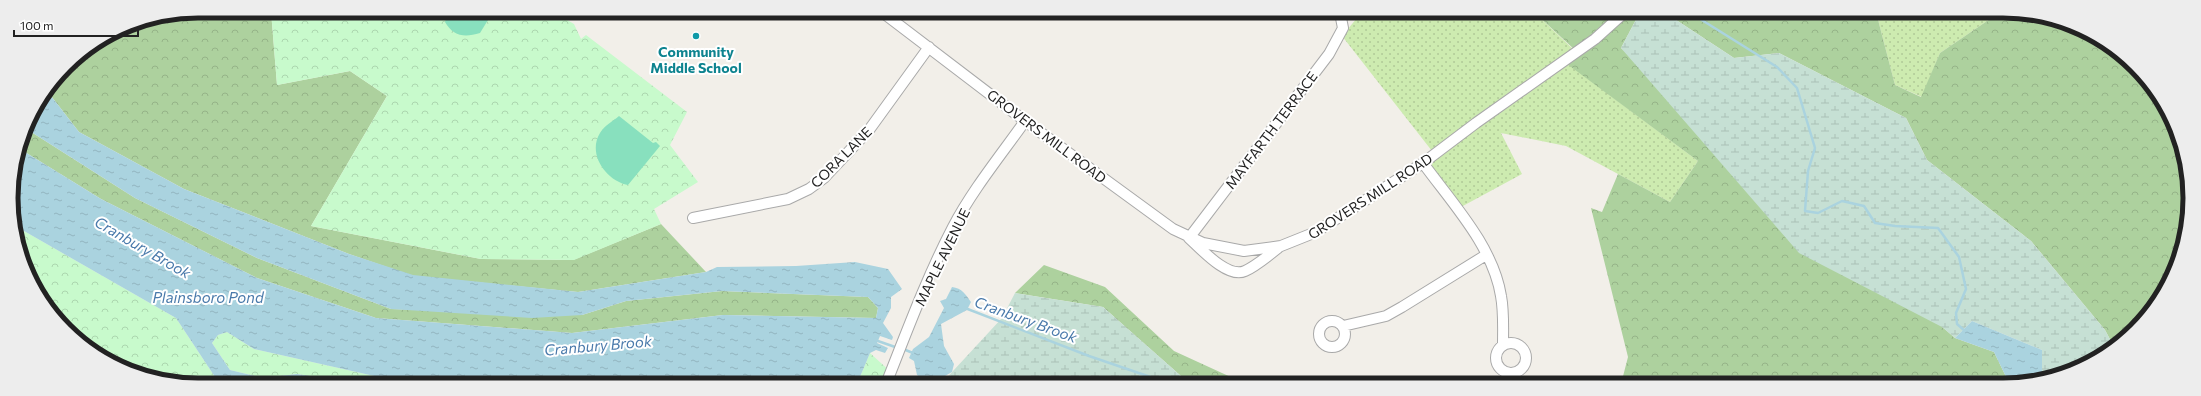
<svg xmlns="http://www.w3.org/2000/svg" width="2201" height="396" font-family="Commissioner,sans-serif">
<defs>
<pattern id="grass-dots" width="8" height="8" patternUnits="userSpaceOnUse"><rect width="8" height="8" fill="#cdebb0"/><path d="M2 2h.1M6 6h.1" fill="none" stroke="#b0c997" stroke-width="1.8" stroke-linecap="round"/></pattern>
<pattern id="forest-crowns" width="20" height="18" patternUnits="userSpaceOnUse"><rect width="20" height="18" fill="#add19e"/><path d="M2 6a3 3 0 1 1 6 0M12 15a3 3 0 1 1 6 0" fill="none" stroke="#95b388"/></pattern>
<pattern id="wetland-marsh" width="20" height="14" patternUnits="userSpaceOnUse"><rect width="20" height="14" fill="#c6e0d4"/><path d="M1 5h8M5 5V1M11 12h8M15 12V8" fill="none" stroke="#aac0b6"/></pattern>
<pattern id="park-crowns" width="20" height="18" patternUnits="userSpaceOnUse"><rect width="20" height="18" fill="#c8facc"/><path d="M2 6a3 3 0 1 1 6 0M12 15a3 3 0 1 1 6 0" fill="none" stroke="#acd6af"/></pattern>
<pattern id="water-ripples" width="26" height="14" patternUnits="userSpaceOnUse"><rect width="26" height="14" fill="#aad3df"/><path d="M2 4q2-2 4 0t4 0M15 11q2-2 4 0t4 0" fill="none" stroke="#92b5bf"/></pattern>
</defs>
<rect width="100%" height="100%" fill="#f2efe9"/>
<path fill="url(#grass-dots)" d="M1362 12H1534L1576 52 1564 61 1698 161 1670 202 1566 146 1501 133 1522 174 1461 207 1423 156 1432 151 1342 36Z
M1876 12 1996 13 1993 17 1940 53 1922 97 1895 85Z"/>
<path fill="url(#forest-crowns)" d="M198 11H271L277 85 350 71 387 96 311 226 481 259 573 260 661 224 706 272 578 292 413 276 349 254 184 189 79 132 48 92 66 66 127 25Z
M1534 12H1640L1621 48 1955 338 1994 352 2010 385 1621 384 1628 357 1591 208 1602 212 1618 174 1670 202 1698 161 1563 61 1576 51Z
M1664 12H1876L1895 85 1921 97 1940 53 1993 17 1996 13H2027L2096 36 2151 84 2184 149 2188 222 2171 281 2135 330 2113 345 2105 330 2031 241 1927 160 1906 118 1779 53 1734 58Z
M25 128 135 198 257 258 391 309 582 315 626 301 722 291 868 297 878 308 876 318 723 315 572 333 376 318 257 278 101 199 20 149Z
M1044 265 1105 287 1174 351 1246 384H1190L1103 307 1015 293Z"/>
<path fill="url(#wetland-marsh)" d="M1640 12H1664L1734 58 1779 53 1906 118 1927 160 2031 241 2105 330 2113 345 2075 371 2042 378V350L1972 321 1955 338 1942 327 1799 253 1621 48Z
M1015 293 1103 307 1190 384H941L1002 318Z"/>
<path fill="url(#park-crowns)" d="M271 11H552L574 24 581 39 586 35 687 112 670 145 698 182 654 209 661 224 574 260 481 259 311 226 387 96 350 71 277 85Z
M17 227 176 318 219 383H174L115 366 57 321 21 258Z
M227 332 254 349 410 384H361L297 374 263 378 230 370 212 343 218 335Z
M870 353 904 384H857Z
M619 376 656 384H565Z"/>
<path fill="#88e0be" d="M449 11H487L488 20 480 33C464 38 453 36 445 22Z
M619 116 653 143 656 142 660 146 628 185C606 181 587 154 600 133 604 126 613 121 619 116Z"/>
<path fill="url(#water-ripples)" d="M48 92 79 132 184 189 349 254 413 275 578 292 706 272 717 267 796 266 855 262 888 269 902 289 891 297V308L883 323 893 337 892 340 880 336 877 343 888 348 885 353 876 350 870 353 857 384H656L619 376 565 384H410L254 349 227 332 218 335 212 343 230 370 263 378 297 374 361 384 219 383 176 318 17 227 11 186 20 149 101 199 257 278 376 318 572 333 723 315 876 318 878 308 868 297 722 291 626 301 582 315 532 318 391 309 257 258 135 198 25 128Z
M952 287C962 288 966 295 971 302L967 310 941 324 944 346 954 364 952 372 945 376H928L925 380 917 375 914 361 909 358 913 349 929 337 944 308 940 301 946 299Z
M1972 321 2042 350V378L2010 385 1994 352 1955 338Z"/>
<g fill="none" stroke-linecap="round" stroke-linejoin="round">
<path stroke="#aad3df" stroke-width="2.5" d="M1689 12 1777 67 1797 88 1815 148 1808 171 1805 211 1818 213 1842 201 1864 206 1875 223 1895 226 1938 228 1959 257 1966 289 1956 313 1957 324 1965 331
M965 308 1089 356 1171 384
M875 340 898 348
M903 349 913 353"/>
<defs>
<path id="minor" d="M882 12 1025 121 1173 229 1203 243 1244 251 1281 246 1316 232 1423 163 1476 123 1595 39 1625 12
M1423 163C1452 203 1493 246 1501 296 1504 312 1503 329 1503 345
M693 218 788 199 809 189 824 178 869 130 929 47
M1278 248C1268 256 1256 266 1245 271 1228 279 1201 249 1189 238L1329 54 1343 28 1341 18
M1319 334a13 13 0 1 1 26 0a13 13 0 1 1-26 0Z
M1343 326 1386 316 1402 307 1486 255
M1496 358a15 15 0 1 1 30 0a15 15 0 1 1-30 0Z
M886 384C907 331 927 277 953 227 973 189 1001 155 1025 121"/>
</defs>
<use href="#minor" stroke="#a9a9a9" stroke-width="12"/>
<use href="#minor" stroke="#fff" stroke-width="10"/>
</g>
<circle fill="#0f9aa8" stroke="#fff" stroke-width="1.5" cx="696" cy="36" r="4"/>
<g text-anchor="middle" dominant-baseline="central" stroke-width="4" stroke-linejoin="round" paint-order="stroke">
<g font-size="14" font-weight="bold" fill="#0d838f" stroke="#fff">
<text x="696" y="51">Community<tspan x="696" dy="16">Middle School</tspan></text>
</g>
<g font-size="14" fill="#222" stroke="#fff">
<text transform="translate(1271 130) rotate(-53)">MAYFARTH TERRACE</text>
<text transform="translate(1047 136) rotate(37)">GROVERS MILL ROAD</text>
<text transform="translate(841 157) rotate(-45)">CORA LANE</text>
<text transform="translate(1370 196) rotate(-33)">GROVERS MILL ROAD</text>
<text transform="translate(942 257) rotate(-64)">MAPLE AVENUE</text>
</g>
<g font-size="15" font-style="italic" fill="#4a7aab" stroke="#fff">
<text transform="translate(143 247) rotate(30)">Cranbury Brook</text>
<text x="208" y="297">Plainsboro Pond</text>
<text transform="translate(1026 319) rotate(20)">Cranbury Brook</text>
<text transform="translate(598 345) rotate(-5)">Cranbury Brook</text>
</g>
</g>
<path d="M0 0H2201V396H0ZM198 18H2003A180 180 0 0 1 2183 198V198A180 180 0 0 1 2003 378H198A180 180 0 0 1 18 198V198A180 180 0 0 1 198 18Z" fill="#ededed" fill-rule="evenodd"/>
<path fill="none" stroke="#222" stroke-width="5" d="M198 18H2003A180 180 0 0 1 2183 198V198A180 180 0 0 1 2003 378H198A180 180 0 0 1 18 198V198A180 180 0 0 1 198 18Z"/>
<path d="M14 30v6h124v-6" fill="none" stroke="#222222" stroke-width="2"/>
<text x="20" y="30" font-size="12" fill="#222222" stroke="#ffffff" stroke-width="3" paint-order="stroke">100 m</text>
</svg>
